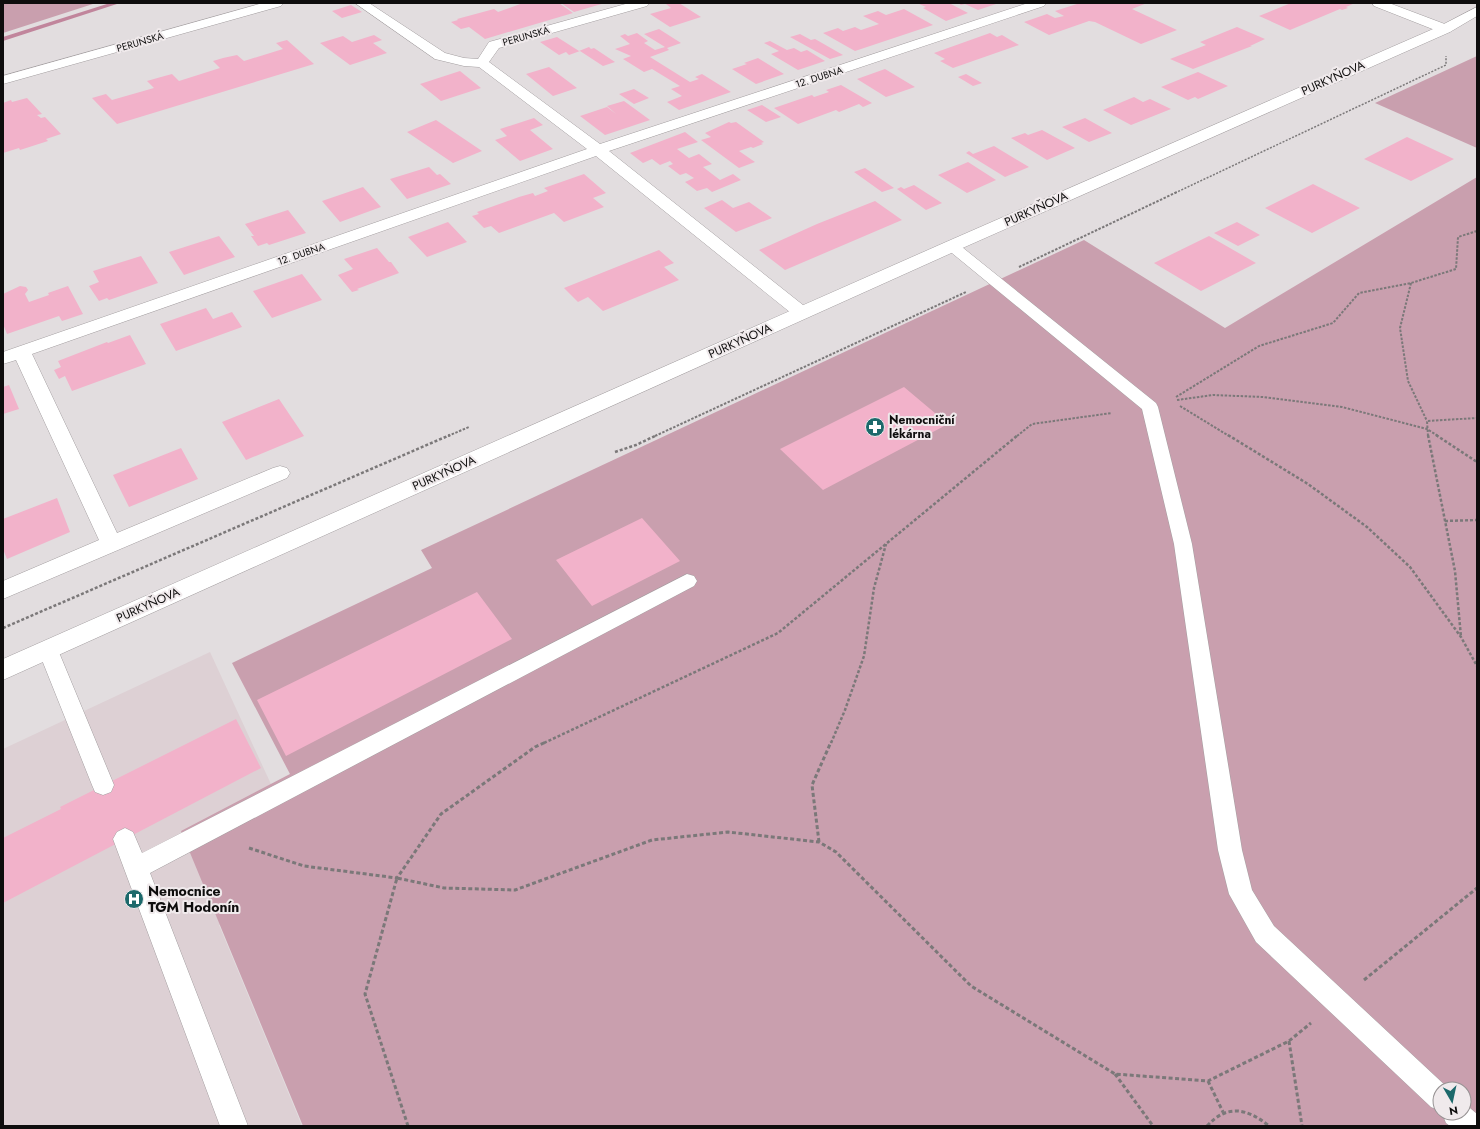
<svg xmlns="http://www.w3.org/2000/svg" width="1480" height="1129" font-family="Jost,sans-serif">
<rect width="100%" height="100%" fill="#e2dddf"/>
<path fill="#ddd0d4" d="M210 652 312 873 219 925 302 1126H3V749Z"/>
<path fill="#c99fae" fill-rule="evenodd" d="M3 3H96L3 33Z
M1477 56V148L1375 103Z
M1477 177V1126H303L181 831 290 774 232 663 432 568 421 550 1084 240 1225 328ZM1440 1089H1464V1113H1440Z"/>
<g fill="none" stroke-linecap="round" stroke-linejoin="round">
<path fill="#c1859c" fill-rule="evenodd" d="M110 3H120L3 41V37Z"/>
</g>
<path fill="#f2b2ca" d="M523 3H559L573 13 485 39 469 27 461 29 451 22 458 20 457 19 494 9 501 14 498 12Z
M561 3H605L574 12Z
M670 3H679L701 17 670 27 650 14 671 8 666 4Z
M917 3H949L968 13 946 21 923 8 926 7Z
M958 3H999L978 10 965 4 961 5Z
M1080 3H1147L1132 9 1177 30 1141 44 1095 22 1089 21 1049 35 1024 22 1047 14 1055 18 1064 16 1055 11Z
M1291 3H1355L1346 7 1348 8 1342 10 1340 9 1290 30 1259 16Z
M351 5 362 12 342 18 332 11Z
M904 9 933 25 855 51 823 33 838 28 843 31 855 27 861 30 879 24 863 16 878 11 886 15Z
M1237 27 1265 39 1250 46H1252L1193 69 1170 59 1206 45 1200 42Z
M659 29 681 43 667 48 669 50 650 57 690 82 699 79 695 77 702 74 731 92 679 110 667 102 682 96 671 89 680 86 652 69 644 72 623 59 631 56 615 49 630 44 620 36 625 34 628 36 637 33 648 41 644 43 655 50 665 47 644 34Z
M990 33 997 37 1002 35 1019 45 953 68 940 61 945 59 934 53Z
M800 34 811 40 815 39 843 55 830 59 790 37Z
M374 35 382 40 373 43 387 53 350 65 320 43 343 36 352 42Z
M557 37 579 51 589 47 591 49 594 48 615 62 603 66 580 51 569 55 566 52 559 55 540 42Z
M287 40 314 64 117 124 92 98 106 94 112 100 154 88 147 81 161 77 172 74 179 81 220 68 213 61 223 58 237 55 244 61 283 49 276 43Z
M770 41 787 50 794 48 801 52 807 50 825 61 798 70 771 54 779 51 764 43Z
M758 58 784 74 756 84 732 69 747 64 744 63Z
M549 67 577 88 553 96 526 74Z
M885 69 915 87 886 97 857 79Z
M460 71 481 88 441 101 420 84Z
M1198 72 1228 86 1198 99 1195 97 1188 100 1161 87Z
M966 74 982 83 973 86 958 77Z
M841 85 872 103 863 107 859 104 839 112 836 110 798 124 774 108 812 95 814 97 829 92 826 90Z
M634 89 649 98 634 104 619 94Z
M1134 97 1143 102 1150 99 1171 109 1131 125 1103 110Z
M27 98 42 114 37 115 41 118 45 117 61 134 46 139 48 141 20 150 19 148 3 153V103L11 100 12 102Z
M624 101 650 120 605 135 580 116 607 107 616 114 607 106Z
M762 105 781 117 766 122 747 110Z
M534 118 543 125 530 130 553 149 520 161 495 140 507 136 500 129Z
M1085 118 1112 133 1089 142 1062 127Z
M436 120 482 151 453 163 407 132Z
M729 122 731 123 736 122 764 142 761 143 763 144 753 148 751 147 739 151 755 162 739 168 701 140 711 137 705 133Z
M1042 130 1075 148 1047 160 1011 138 1025 133 1028 135Z
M685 132 698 142 677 149 689 158 699 154 712 164 703 167 720 180 733 174 741 180 712 192 707 188 697 191 685 182 694 178 686 173 680 175 668 166 673 164 670 161 660 165 652 159 643 163 630 153Z
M1407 137 1454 159 1411 181 1364 159Z
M994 146 1029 167 1005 177 966 153 969 151 973 154Z
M968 162 996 180 967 193 938 175Z
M429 167 437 175 440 174 451 184 407 199 390 179Z
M865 168 894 188 882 192 854 172Z
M584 174 606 193 593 198 604 207 564 222 554 213 499 233 491 226 484 228 472 216 479 214 477 212 519 197 533 193 535 196 548 191 544 188Z
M1313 184 1360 208 1312 233 1265 208Z
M914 185 942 203 926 210 897 189 901 187 904 189Z
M363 187 381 207 340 222 322 201Z
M722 200 733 208 749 202 772 218 736 232 704 208Z
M875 201 902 220 785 270 759 250 817 224Z
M288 210 306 233 269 245 267 243 258 246 251 236H254L245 224Z
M448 222 467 242 427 257 408 237Z
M1237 222 1260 235 1238 246 1214 233Z
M219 236 235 257 184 275 169 252Z
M1209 236 1256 263 1201 291 1154 263Z
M377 248 389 262H391L399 273 357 289 359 290 352 292 338 275 353 269 344 259Z
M659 250 674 263 664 267 679 280 603 311 588 297 578 302 564 288Z
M141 256 158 283 109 300 107 298 99 301 89 286 99 282 93 271Z
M302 274 322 300 272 318 253 291Z
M20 286 26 287 28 290 25 294 29 302 49 295 48 293 68 286 83 314 62 321 59 316 7 334 3 324V294Z
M206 308 213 319 232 312 242 327 176 351 160 324Z
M130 335 146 364 72 391 65 376 59 379 54 370 61 367 58 361 107 342 108 343Z
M9 385 19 409 3 414V387Z
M904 387 948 424 823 490 780 449Z
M279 399 304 436 246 460 222 422Z
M181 448 198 479 129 507 113 475Z
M57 498 70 532 7 559 3 549V519Z
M642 518 680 561 592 606 556 560Z
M477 592 512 639 286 756 257 700Z
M236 719 261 768 3 903V838L61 809 60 807Z"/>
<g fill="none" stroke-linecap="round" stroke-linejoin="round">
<defs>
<path id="service" d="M952 242 957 243 1156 403 1158 407 1192 544 1242 850 1252 890 1274 926 1449 1089H1440V1111L1431 1107 1256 942 1229 894 1218 850 1174 544 1142 409 947 249 945 246 947 243Z
M687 574 694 576 697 581 694 586 150 873 248 1126H220L113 839 117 832 125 828 133 832 142 853Z
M48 642 55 644 58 650 114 785 111 792 103 795 95 792 92 785 38 650 41 644Z
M1464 1103 1477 1114V1126H1450L1446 1123 1442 1113H1464Z"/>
<path id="minor" d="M263 3H283L281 6 3 84V76Z
M355 3H369L445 53 464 58 478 59 489 42 629 3H649L647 6 499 48 489 62 600 144 1028 3H1046L1044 6 609 151 808 309 811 313 808 317 802 318 796 317 596 156 32 354 117 533 273 468 280 466 287 468 290 473 287 478 3 599V581L99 540 16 360 3 364V352L587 149 479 67 464 66 435 59Z
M1372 3H1389L1450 26 1451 29 1450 32H1440L1374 6Z"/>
<path id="tertiary" d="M1477 7V16L1450 32 958 250 3 680V659L946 242 1440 26Z"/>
</defs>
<use href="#service" stroke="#a39ea0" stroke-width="1"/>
<use href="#minor" stroke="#a39ea0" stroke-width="1"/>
<use href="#tertiary" stroke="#a39ea0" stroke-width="1"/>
<path stroke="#7b7879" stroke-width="1.5" stroke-dasharray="2 1.5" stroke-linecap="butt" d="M1175 193 1446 65V56"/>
<path stroke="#7b7879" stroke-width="2" stroke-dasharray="2.5 1.5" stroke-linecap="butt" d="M1019 267 1177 192
M1411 283 1400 328 1408 381 1427 421
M1176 397 1259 346 1333 323 1359 293 1411 283 1456 269 1458 237 1477 231
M1177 400 1213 395 1263 397 1342 407 1427 429 1438 436
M1180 406 1229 436
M448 436 469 427
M655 436 966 292
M1017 436 1032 424 1112 413
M1428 436 1427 421 1477 418"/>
<path stroke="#7b7879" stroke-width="2.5" stroke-dasharray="3 2" stroke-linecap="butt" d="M1228 435 1308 484 1367 527 1410 567 1461 637 1477 666
M1428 435 1455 571 1461 637
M1436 435 1477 462
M615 452 636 445 657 435
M1445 521 1477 520
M3 628 450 435
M544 743 778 633 1018 435
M831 743 845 710 864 656 874 588 886 544"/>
<path stroke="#7b7879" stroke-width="3" stroke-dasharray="4 2.5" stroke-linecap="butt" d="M819 842 812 785 831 742
M249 848 304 866 397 878 441 814 535 747 546 742
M1364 980 1477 888
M1289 1041 1302 1126
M1115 1074 1153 1126
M1208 1081 1223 1112
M408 1126 365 994 397 878 444 888 515 890 652 840 728 832 819 842 836 852 971 986 1115 1074 1208 1081 1289 1041 1311 1023
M1207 1126C1227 1104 1247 1108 1269 1126"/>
<use href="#service" fill="#fff" fill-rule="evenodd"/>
<use href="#minor" fill="#fff" fill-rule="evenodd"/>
<use href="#tertiary" fill="#fff" fill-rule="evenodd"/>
</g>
<defs>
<symbol id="pharmacy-disc" viewBox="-11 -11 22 22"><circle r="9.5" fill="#1c696b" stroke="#f0eaec"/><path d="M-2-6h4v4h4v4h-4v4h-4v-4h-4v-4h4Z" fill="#fff"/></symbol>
<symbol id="hospital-disc" viewBox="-11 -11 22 22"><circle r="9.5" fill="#1c696b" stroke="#f0eaec"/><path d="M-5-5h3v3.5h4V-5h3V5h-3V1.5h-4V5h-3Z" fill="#fff"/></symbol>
</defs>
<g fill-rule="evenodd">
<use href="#pharmacy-disc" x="864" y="416" width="22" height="22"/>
<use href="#hospital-disc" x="123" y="888" width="22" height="22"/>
</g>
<g text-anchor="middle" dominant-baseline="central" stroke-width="4" stroke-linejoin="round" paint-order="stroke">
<g font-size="10" fill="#0e0d0d" stroke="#f0eaec">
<text transform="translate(526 36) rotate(-16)">PERUNSKÁ</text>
<text transform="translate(140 42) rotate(-16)">PERUNSKÁ</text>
<text transform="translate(819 77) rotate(-18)">12. DUBNA</text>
<text transform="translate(301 254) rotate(-19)">12. DUBNA</text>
</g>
<g font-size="12" fill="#0e0d0d" stroke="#f0eaec">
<text transform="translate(1333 78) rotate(-24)">PURKYŇOVA</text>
<text transform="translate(1036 209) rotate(-24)">PURKYŇOVA</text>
<text transform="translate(740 341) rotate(-24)">PURKYŇOVA</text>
<text transform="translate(444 473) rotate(-24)">PURKYŇOVA</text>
<text transform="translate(148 605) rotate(-24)">PURKYŇOVA</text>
</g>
<g font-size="12" font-weight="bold" fill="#0e0d0d" stroke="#f0eaec" text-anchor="start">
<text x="889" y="420">Nemocniční<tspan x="889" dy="14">lékárna</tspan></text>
</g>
<g font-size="14" font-weight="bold" fill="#0e0d0d" stroke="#f0eaec" text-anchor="start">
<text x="148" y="891">Nemocnice<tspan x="148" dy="16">TGM Hodonín</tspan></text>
</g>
</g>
<rect width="1480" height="1129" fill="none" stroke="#0e0d0d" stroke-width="8"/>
<g transform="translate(1452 1101) rotate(171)"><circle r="19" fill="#f0eaec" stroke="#969293"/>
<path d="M0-3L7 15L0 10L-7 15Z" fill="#1c696b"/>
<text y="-6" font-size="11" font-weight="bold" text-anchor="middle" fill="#0e0d0d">N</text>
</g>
</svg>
